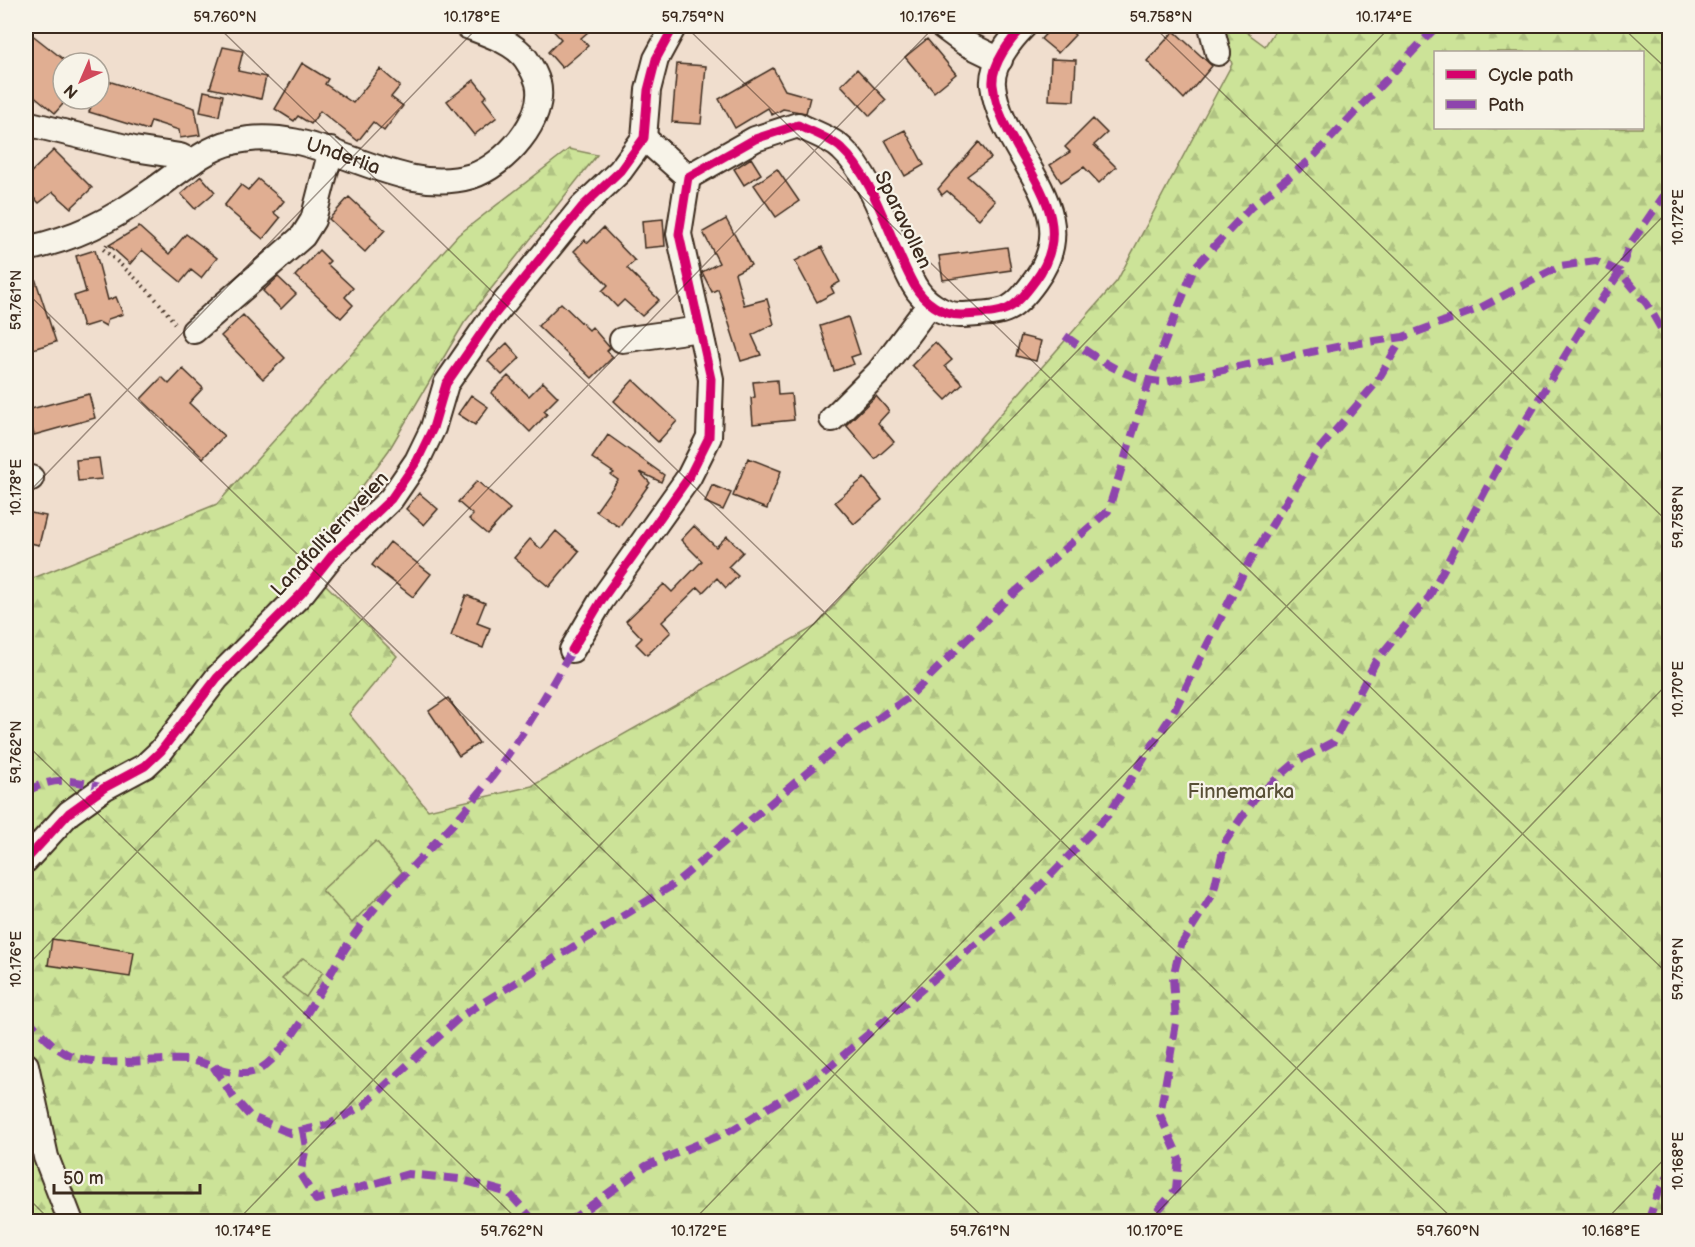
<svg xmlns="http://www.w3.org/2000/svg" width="1695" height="1247" font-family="'Balsamiq Sans',sans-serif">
<defs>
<pattern id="forest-firs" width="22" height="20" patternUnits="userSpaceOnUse" patternTransform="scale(1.5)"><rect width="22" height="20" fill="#cce398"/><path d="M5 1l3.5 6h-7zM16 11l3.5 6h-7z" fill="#b0c383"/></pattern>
</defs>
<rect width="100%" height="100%" fill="#f0dece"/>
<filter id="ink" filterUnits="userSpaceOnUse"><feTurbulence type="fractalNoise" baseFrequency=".0167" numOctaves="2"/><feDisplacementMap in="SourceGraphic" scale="12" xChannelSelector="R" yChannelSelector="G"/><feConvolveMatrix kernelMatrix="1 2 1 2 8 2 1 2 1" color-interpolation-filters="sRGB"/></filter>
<g filter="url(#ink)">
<path fill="url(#forest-firs)" stroke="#84865b" stroke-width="1.5" fill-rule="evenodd" d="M1219 26H1238L1265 46 1278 26H1669V1221L26 1222V581L217 504 458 235 569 149 597 155 464 323 389 450 305 564 397 656 349 714 428 810 532 786 816 626 1117 281 1232 64ZM1436 52H1642V128H1436Z"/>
<path fill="#cce398" stroke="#84865b" stroke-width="1.5" d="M376 841 402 872 352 923 322 890Z
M303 958 323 972 306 997 282 979Z"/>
<path fill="#e0ae92" stroke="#3b2a1e" stroke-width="1.5" d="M549 26H595L581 38 588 46 562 68 548 52 561 39Z
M1053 26H1065L1075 35 1058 53 1041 39Z
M26 30 63 59V104L55 113 26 89Z
M1174 31 1212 66 1184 99 1147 61Z
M927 39 956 74 934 92 905 57Z
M223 47 243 51 238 71 266 77 261 99 210 88Z
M1051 59 1076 60 1074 101 1049 100Z
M302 63 328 79 325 84 353 103 380 69 400 86 391 97 403 106 384 131 373 122 358 141 320 111 311 124 298 116 294 121 275 109Z
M677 64 706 66 701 124 672 122Z
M773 68 785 90 810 97 806 113 783 109 772 115 768 108 735 128 719 99Z
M857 69 886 100 870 116 841 85Z
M474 80 487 96 483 99 497 117 474 135 447 101Z
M108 81 195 108 200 135 180 138 179 130 151 121 148 130 89 112 94 99H99V87L105 92Z
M204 91 223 95 219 116 200 112Z
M1093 119 1107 133 1094 145 1116 167 1099 183 1084 167 1061 182 1050 165 1070 152 1065 147Z
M905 130 924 165 905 176 885 140Z
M979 142 991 158 967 176 995 201 979 219 947 191 942 195 938 189Z
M54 150 92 188 71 208 53 192 39 203 26 190V177Z
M751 158 761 174 744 185 734 169Z
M777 169 799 201 776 217 754 185Z
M201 176 215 192 195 209 181 194Z
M258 179 284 201 274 213 280 218 263 239 224 206 241 185 248 190Z
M349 197 385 230 365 252 329 219Z
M663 219 665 246 644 248 642 221Z
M726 219 751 265 735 273 744 305 767 299 774 324 752 335 761 355 741 361 718 289 712 292 702 272 719 263 703 232Z
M139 227 169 254 186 234 217 258 201 278 191 270 181 282 142 250 130 264 109 245Z
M603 228 635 261 627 268 659 300 642 316 624 300 617 307 602 291 608 285 574 251 585 240 588 243Z
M822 247 840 282 831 287 834 293 817 302 795 261Z
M1007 247 1011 270 943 280 939 256Z
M95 250 108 300 116 297 123 314 108 319 106 326 99 322 83 327 74 296 86 292 76 256Z
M319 250 330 261 327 264 353 288 345 297 353 305 341 318 295 276Z
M26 263H30L56 342 26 351Z
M278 277 296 294 281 309 263 291Z
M561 303 589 330 592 327 610 348 607 351 613 357 592 378 538 326Z
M243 315 285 358 263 379 221 336Z
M848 317 860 354 851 357 854 364 834 371 820 326Z
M1021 336 1041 341 1036 361 1016 356Z
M935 342 952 360 945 366 963 384 946 400 912 365Z
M507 343 520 358 502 375 488 361Z
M183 369 203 388 189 403 224 436 203 458 141 399 162 377 169 384Z
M508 376 529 396 543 382 558 397 544 411 547 414 530 432 491 393Z
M633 380 677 421 658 442 614 401Z
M777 380 778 395 791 394 794 420 753 424 751 398 755 397 753 382Z
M89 394 95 418 34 435 27 410Z
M471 395 488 407 475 425 458 414Z
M876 396 889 411 878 423 894 442 875 459 846 425Z
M608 435 664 475 661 482 640 472 650 483 619 527 596 511 618 480 611 475 614 473 592 458Z
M99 458 102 479 78 481 76 460Z
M748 458 781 471 767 509 733 496Z
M864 478 882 500 854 524 835 502Z
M477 481 510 509 487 534 469 519 473 515 458 502Z
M712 485 731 493 723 510 705 502Z
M419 493 438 509 424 525 406 509Z
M26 512 46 516 39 545 26 542Z
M694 526 716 547 727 536 743 552 728 567 738 576 726 588 717 578 703 592 698 587 662 622 671 632 647 655 636 644 642 638 626 621 664 584 672 592 702 561 681 540Z
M556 531 579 551 549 587 514 558 530 539 541 549Z
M390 542 431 574 413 597 372 565Z
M466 595 485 603 477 623 490 628 483 648 451 636Z
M448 698 479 743 459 756 429 711Z
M52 939 134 952 130 977 48 965Z"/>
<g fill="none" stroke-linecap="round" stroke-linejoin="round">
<defs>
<g id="minor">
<path d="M942 26 965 43 1000 60"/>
<path d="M1211 26 1218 53"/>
<path d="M26 123 134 149 180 156 192 162"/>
<path d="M644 138 688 177"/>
<path id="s1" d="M26 249C76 238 111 221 152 191 177 174 203 149 233 142 318 120 391 200 472 176 504 166 547 119 538 83 536 76 530 65 526 59 514 42 485 33 467 26"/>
<path d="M194 331 303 236 313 220 331 150"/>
<path d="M622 340 700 329"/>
<path d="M832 419 879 372 930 304"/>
<path d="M26 478H31"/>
<path d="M572 650 601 601 689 477 709 437 711 379 679 234 688 177 755 139 798 125C811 132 831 138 842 149 875 179 891 244 914 285 923 301 943 316 962 315 1003 312 1010 316 1035 281 1089 209 1001 156 993 85 991 64 1011 39 1024 26"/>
<path d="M26 860 69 813 104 788 145 766 161 751 217 678 302 593 333 554 391 499 417 461 433 428 446 384 491 319 582 207 620 171 644 138 648 90 656 59 674 26"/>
<path d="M26 1065 46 1157 71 1222"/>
</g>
</defs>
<use href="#minor" stroke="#3b2a1e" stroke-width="28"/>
<path stroke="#3b2a1e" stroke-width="4" stroke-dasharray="1.5 4.5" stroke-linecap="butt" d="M107 245 103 249C129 272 156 295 175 324"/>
<use href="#minor" stroke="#f7f3e8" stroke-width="24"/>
<path stroke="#8e44ad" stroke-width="8" stroke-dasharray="15 8" stroke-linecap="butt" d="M1065 336C1095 357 1126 381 1164 382L1346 345 1403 337 1478 309 1560 266 1596 261 1620 272 1647 304 1670 344
M26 792C55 775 73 780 104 788
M26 1017C40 1032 54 1050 74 1057 109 1068 151 1058 188 1060 210 1062 236 1080 258 1070 287 1056 327 978 345 949 376 899 422 859 461 815 505 765 539 708 572 650
M213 1066 234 1098 250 1116 290 1133 328 1125 364 1105 460 1017 673 885 840 745 909 697 1005 601 1108 511 1149 382 1194 268 1251 207 1309 161 1437 26
M303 1130 306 1148 300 1174 316 1200 408 1174 459 1179 509 1193 535 1222
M568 1222 646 1166 732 1130 816 1078 1019 908 1108 815 1173 713 1248 564 1317 452 1376 383 1403 337
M1138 1222 1154 1215 1176 1189 1179 1158 1160 1115 1176 1023 1173 977 1181 945 1213 894 1225 842 1254 799 1297 761 1333 742 1376 661 1429 597 1500 463 1582 328 1620 272 1629 246 1670 187
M1648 1222 1657 1195 1670 1173"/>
<defs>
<path id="cycleway" d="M572 650 601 601 689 477 709 437 711 379 679 234 688 177 755 139 798 125C811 132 831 138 842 149 875 179 891 244 914 285 923 301 943 316 962 315 1003 312 1010 316 1035 281 1089 209 1001 156 993 85 991 64 1011 39 1024 26
M26 860 69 813 104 788 145 766 161 751 217 678 302 593 333 554 391 499 417 461 433 428 446 384 491 319 582 207 620 171 644 138 648 90 656 59 674 26"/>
</defs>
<use href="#cycleway" stroke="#f7f3e8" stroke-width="13"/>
<use href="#cycleway" stroke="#d6006c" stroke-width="9"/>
</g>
</g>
<path fill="none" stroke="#3b2a1e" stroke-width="1.5" stroke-opacity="0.45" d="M217 26 1456 1222M685 26 1670 976M1153 26 1670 524M1621 26 1670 72M26 292 988 1222M26 495 479 26M26 744 520 1222M26 967 935 26M26 1196 52 1222M236 1222 1391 26M692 1222 1670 209M1148 1222 1670 681M1604 1222 1670 1153"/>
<g text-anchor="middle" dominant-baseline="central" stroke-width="4.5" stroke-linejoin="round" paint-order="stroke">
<g font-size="20" fill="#3b2a1e" stroke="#f7f3e8">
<text stroke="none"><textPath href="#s1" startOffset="348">Underlia</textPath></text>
<text transform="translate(903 220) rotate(64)">Sparavollen</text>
<text transform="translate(330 534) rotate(-47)">Landfalltjernveien</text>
</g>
<g font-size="20" fill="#584f36" stroke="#f7f3e8">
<text x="1241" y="792">Finnemarka</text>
</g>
</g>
<rect width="1695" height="1247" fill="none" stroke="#f7f3e8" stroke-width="66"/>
<rect x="1434" y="51" width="210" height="78" fill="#f7f3e8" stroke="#aca397" stroke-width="1.5"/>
<rect x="1446" y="70" width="30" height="9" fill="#d6006c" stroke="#aca397" stroke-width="1.5"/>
<text x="1488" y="81" font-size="18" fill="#3b2a1e">Cycle path</text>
<rect x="1446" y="100" width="30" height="9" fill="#8e44ad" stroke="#aca397" stroke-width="1.5"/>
<text x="1488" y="111" font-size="18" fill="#3b2a1e">Path</text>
<g transform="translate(81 81) rotate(224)"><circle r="28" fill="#f7f3e8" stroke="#aca397" stroke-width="1.5"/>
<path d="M0-4.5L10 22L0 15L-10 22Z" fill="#d1495b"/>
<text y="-9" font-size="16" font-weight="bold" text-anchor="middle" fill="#3b2a1e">N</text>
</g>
<path d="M54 1184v9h146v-9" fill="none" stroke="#3b2a1e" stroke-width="3"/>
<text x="63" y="1184" font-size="18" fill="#3b2a1e" stroke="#f7f3e8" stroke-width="4.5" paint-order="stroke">50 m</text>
<rect x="33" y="33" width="1629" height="1181" fill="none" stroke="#3b2a1e" stroke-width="2"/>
<g font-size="15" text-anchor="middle" fill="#3b2a1e">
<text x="225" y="22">59.760°N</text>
<text x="472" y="22">10.178°E</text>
<text x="693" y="22">59.759°N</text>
<text x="928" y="22">10.176°E</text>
<text x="1161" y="22">59.758°N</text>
<text x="1384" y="22">10.174°E</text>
<text transform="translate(1678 217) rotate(-90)" y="5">10.172°E</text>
<text transform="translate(16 300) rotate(-90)" y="5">59.761°N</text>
<text transform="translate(16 487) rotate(-90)" y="5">10.178°E</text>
<text transform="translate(1678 517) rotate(-90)" y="5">59.758°N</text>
<text transform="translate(1678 689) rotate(-90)" y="5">10.170°E</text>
<text transform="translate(16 752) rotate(-90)" y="5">59.762°N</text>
<text transform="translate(16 959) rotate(-90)" y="5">10.176°E</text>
<text transform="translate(1678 969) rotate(-90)" y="5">59.759°N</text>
<text transform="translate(1678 1161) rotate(-90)" y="5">10.168°E</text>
<text x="243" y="1236">10.174°E</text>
<text x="512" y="1236">59.762°N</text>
<text x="699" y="1236">10.172°E</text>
<text x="980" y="1236">59.761°N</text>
<text x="1155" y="1236">10.170°E</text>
<text x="1448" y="1236">59.760°N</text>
<text x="1611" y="1236">10.168°E</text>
</g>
</svg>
